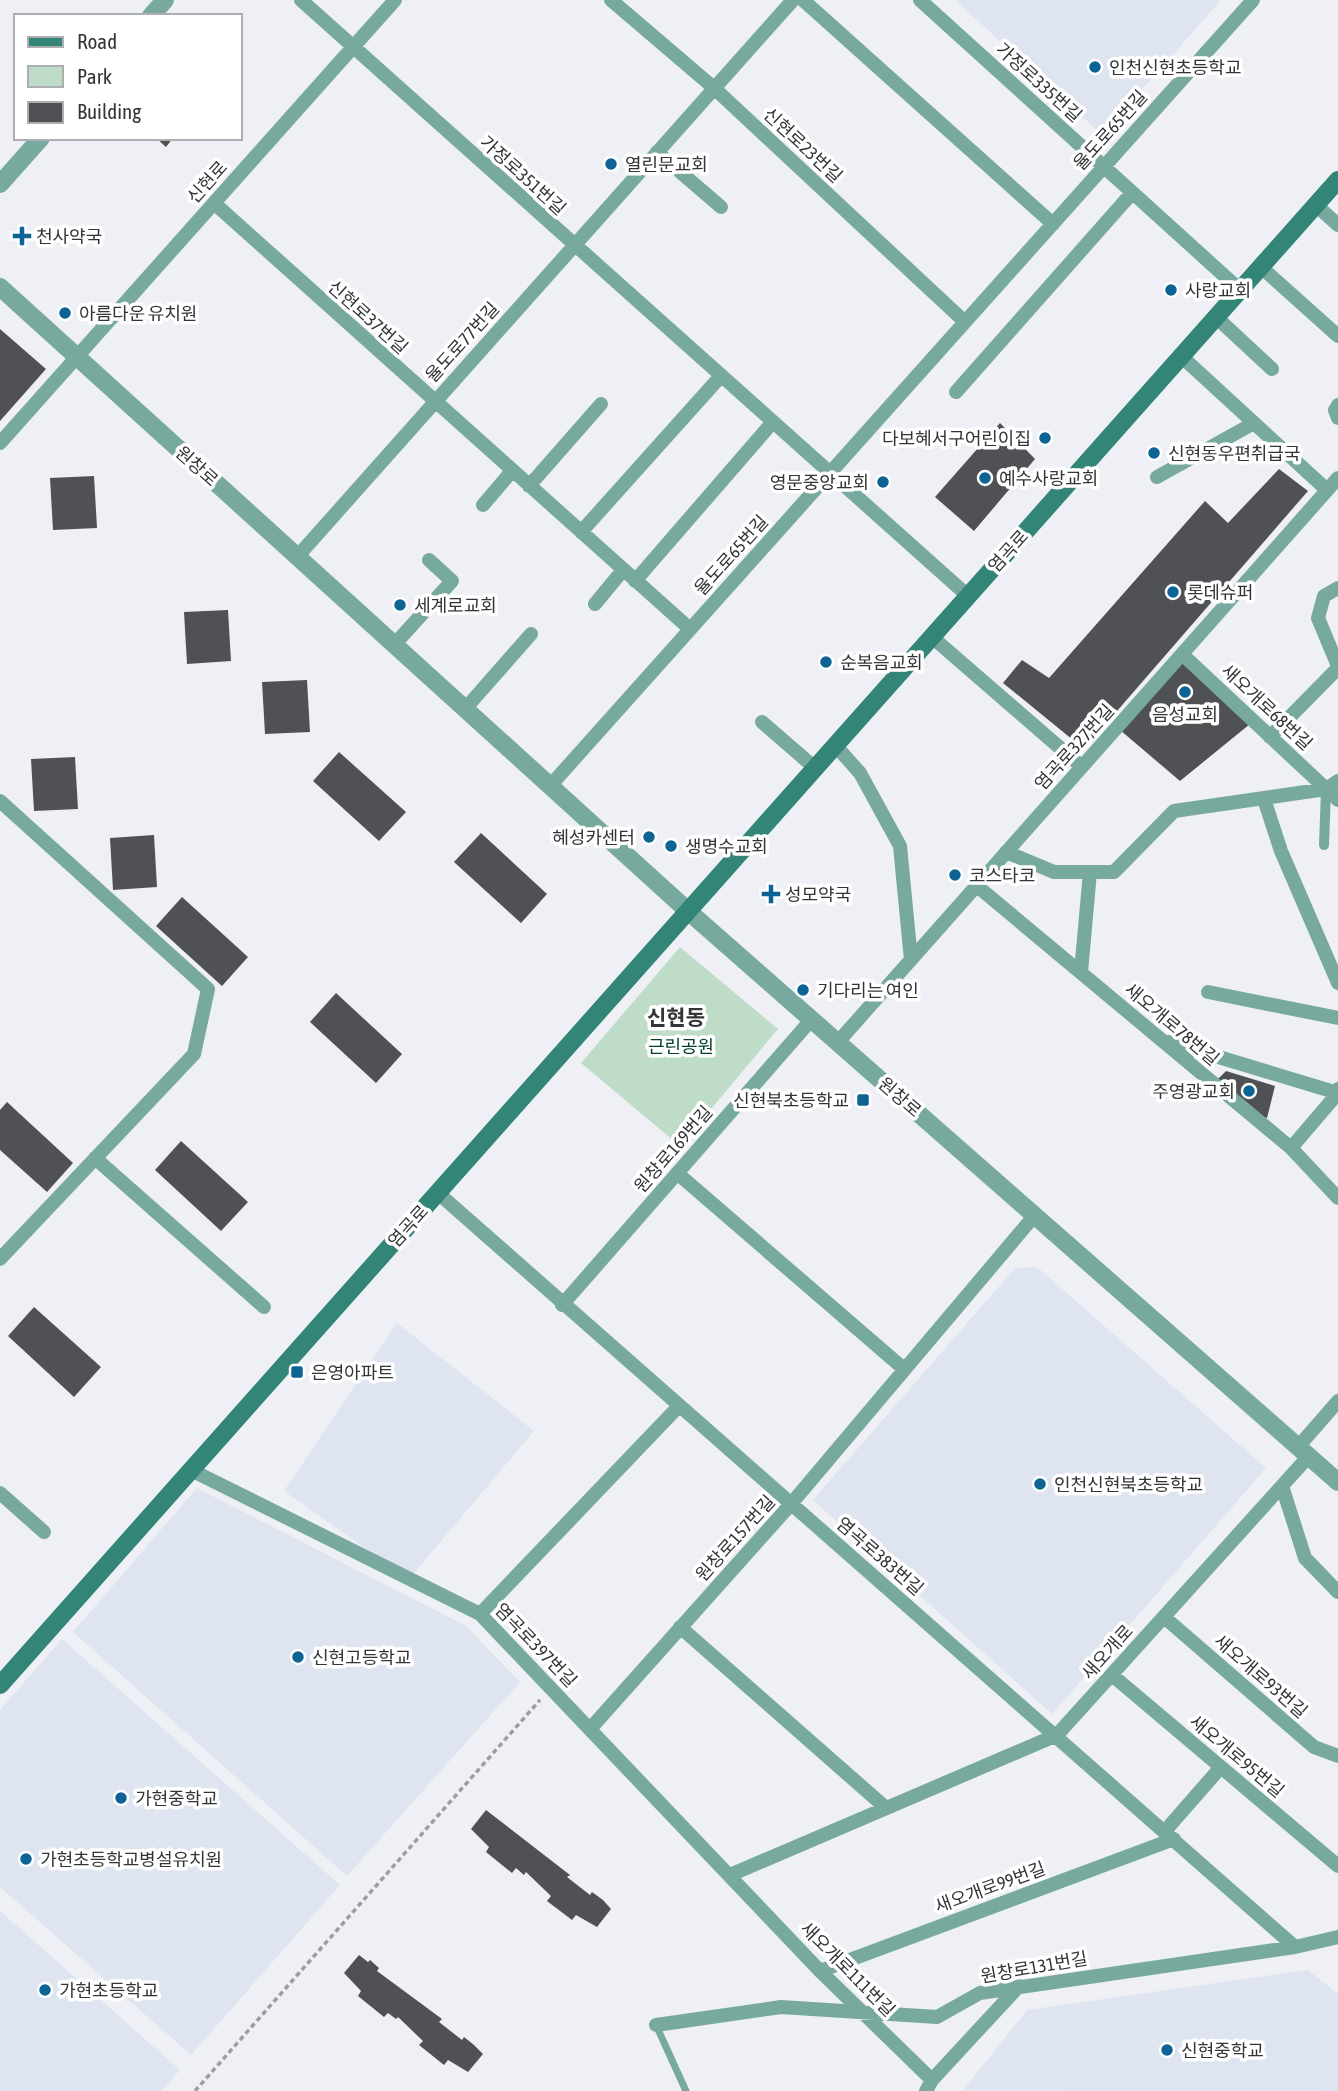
<svg xmlns="http://www.w3.org/2000/svg" width="1338" height="2091" font-family="'Asap Condensed','Noto Sans KR',sans-serif">
<rect width="100%" height="100%" fill="#eef0f5"/>
<path fill="#dee4f0" d="M955 0H1221L1102 135Z
M1037 1267 1266 1468 1052 1714 813 1500 1015 1268Z
M397 1323 534 1431 409 1579 284 1491Z
M197 1488 466 1626 520 1682 347 1876 73 1632Z
M62 1639 340 1885 191 2055 0 1887V1710Z
M0 1911 180 2070 161 2091H0Z
M1308 1970 1338 1994V2091L963 2090 1027 2010Z"/>
<path fill="#bfdcc9" d="M680 947 778 1029 680 1146 581 1063Z"/>
<path fill="#4f5155" d="M156 138H173L166 147Z
M0 329 46 369 0 421Z
M1000 423 1035 459 974 531 935 497Z
M1279 469 1308 491 1084 749 1003 683 1022 660 1049 678 1205 501 1228 523Z
M94 476 97 528 53 530 50 478Z
M228 610 231 661 187 664 184 612Z
M1182 660 1250 724 1180 781 1120 730Z
M307 680 310 732 265 734 262 682Z
M339 752 406 812 379 841 313 781Z
M75 757 78 809 34 811 31 759Z
M481 833 547 894 521 923 454 862Z
M154 835 157 887 113 890 110 838Z
M182 897 248 957 222 986 156 926Z
M336 993 402 1054 376 1083 310 1022Z
M1226 1071 1275 1086 1267 1118 1250 1114 1217 1080Z
M7 1102 73 1163 47 1192 0 1150V1110Z
M181 1141 248 1202 221 1231 155 1170Z
M34 1307 101 1367 74 1397 8 1336Z
M486 1810 570 1875 567 1877 590 1895 592 1892 603 1900 611 1909 597 1927 576 1915 572 1920 547 1901 551 1896 526 1872 524 1875 516 1868 512 1873 486 1852 489 1847 471 1829Z
M359 1955 368 1962 370 1960 379 1968 377 1971 442 2019 439 2022 462 2040 464 2037 474 2045 483 2054 468 2072 448 2060 444 2065 419 2045 423 2041 398 2017 396 2019 388 2013 384 2017 358 1996 361 1991 344 1973Z"/>
<g fill="none" stroke-linecap="round" stroke-linejoin="round">
<path stroke="#9c9da1" stroke-width="3.5" stroke-dasharray="5 3.5" stroke-linecap="butt" d="M195 2091 540 1700"/>
<path stroke="#78a99e" stroke-width="7" d="M656 2025 686 2091"/>
<path stroke="#78a99e" stroke-width="10" d="M1324 845 1326 789"/>
<path stroke="#78a99e" stroke-width="14" d="M301 0 968 596
M611 0 714 88 965 322
M803 0 1053 224
M920 0 1240 290
M657 152 721 207
M214 203 690 629
M1316 205 1338 225
M1261 267 1338 336
M1216 317 1272 369
M1181 356 1327 490
M956 392 1132 193
M1338 405 1335 410 1338 418
M0 443 395 0
M1157 477 1254 423
M529 486 601 404
M483 505 512 471
M581 532 720 377
M297 557 793 0
M635 581 772 423
M1338 588 1324 596 1318 618 1338 666
M595 604 623 570
M932 637 1082 767
M394 645 452 581 429 560
M1182 654 1338 800
M465 709 531 634
M762 722 815 768
M1270 737 1338 668
M835 745 860 773 900 846 911 960
M550 786 1253 0
M1264 799 1281 851 1338 983
M0 801 208 989 194 1054 0 1259
M1006 852 1054 872H1114L1174 811 1326 789 1338 781
M977 886 1291 1148 1338 1198
M1081 972 1090 872
M1208 992 1338 1018
M838 1042 1338 478
M1169 1042 1338 1093V1089
M1291 1148 1338 1093
M95 1158 264 1307
M677 1173 904 1369
M438 1193 1295 1947
M562 1305 812 1019
M1298 1447 1338 1401
M191 1470 480 1614 820 1971 932 2080
M1282 1486 1305 1558 1338 1592
M0 1493 44 1532
M480 1614 679 1406
M1164 1617 1314 1747 1338 1756
M680 1627 886 1808
M1112 1675 1338 1866
M590 1729 791 1504 1035 1215
M1165 1831 1221 1767
M730 1875 1057 1735 1309 1456
M820 1971 1174 1839
M656 2025 781 2007 937 2017 980 1993 1295 1947 1338 1937
M926 2091 932 2080 1019 1986"/>
<path stroke="#78a99e" stroke-width="18" d="M151 16 165 0
M0 184 41 138
M0 287 688 911 1338 1482"/>
<path stroke="#338677" stroke-width="18" d="M0 1685 1338 180"/>
</g>
<g fill="#0d6394" stroke="#fff" stroke-width="2.5">
<circle cx="1095" cy="67" r="7"/>
<circle cx="611" cy="164" r="7"/>
<path d="M18.5 225.5h7v7h7v7h-7v7h-7v-7h-7v-7h7z"/>
<circle cx="1171" cy="290" r="7"/>
<circle cx="65" cy="313" r="7"/>
<circle cx="1045" cy="438" r="7"/>
<circle cx="1154" cy="453" r="7"/>
<circle cx="985" cy="478" r="7"/>
<circle cx="883" cy="482" r="7"/>
<circle cx="1173" cy="592" r="7"/>
<circle cx="400" cy="605" r="7"/>
<circle cx="826" cy="662" r="7"/>
<circle cx="1185" cy="692" r="7"/>
<circle cx="649" cy="837" r="7"/>
<circle cx="671" cy="846" r="7"/>
<circle cx="955" cy="875" r="7"/>
<path d="M767.5 883.5h7v7h7v7h-7v7h-7v-7h-7v-7h7z"/>
<circle cx="803" cy="990" r="7"/>
<circle cx="1249" cy="1091" r="7"/>
<rect x="856" y="1093" width="14" height="14" rx="3.5"/>
<rect x="290" y="1365" width="14" height="14" rx="3.5"/>
<circle cx="1040" cy="1484" r="7"/>
<circle cx="298" cy="1657" r="7"/>
<circle cx="121" cy="1798" r="7"/>
<circle cx="26" cy="1859" r="7"/>
<circle cx="45" cy="1990" r="7"/>
<circle cx="1167" cy="2050" r="7"/>
</g>
<g text-anchor="middle" dominant-baseline="central" stroke-width="7" stroke-linejoin="round" paint-order="stroke">
<g font-size="18" fill="#333436" stroke="#fff" text-anchor="start">
<text x="1109" y="67">인천신현초등학교</text>
<text x="625" y="164">열린문교회</text>
<text x="36" y="236">천사약국</text>
<text x="1185" y="290">사랑교회</text>
<text x="79" y="313">아름다운 유치원</text>
<text x="1031" y="438" text-anchor="end">다보혜서구어린이집</text>
<text x="1168" y="453">신현동우편취급국</text>
<text x="999" y="478">예수사랑교회</text>
<text x="869" y="482" text-anchor="end">영문중앙교회</text>
<text x="1187" y="592">롯데슈퍼</text>
<text x="414" y="605">세계로교회</text>
<text x="840" y="662">순복음교회</text>
<text x="1185" y="714" text-anchor="middle">음성교회</text>
<text x="635" y="837" text-anchor="end">혜성카센터</text>
<text x="685" y="846">생명수교회</text>
<text x="969" y="875">코스타코</text>
<text x="785" y="894">성모약국</text>
<text x="817" y="990">기다리는 여인</text>
<text x="1235" y="1091" text-anchor="end">주영광교회</text>
<text x="849" y="1100" text-anchor="end">신현북초등학교</text>
<text x="311" y="1372">은영아파트</text>
<text x="1054" y="1484">인천신현북초등학교</text>
<text x="312" y="1657">신현고등학교</text>
<text x="135" y="1798">가현중학교</text>
<text x="40" y="1859">가현초등학교병설유치원</text>
<text x="59" y="1990">가현초등학교</text>
<text x="1181" y="2050">신현중학교</text>
</g>
<g font-size="18" fill="#333436" stroke="#fff">
<text transform="translate(1039 82) rotate(42)">가정로335번길</text>
<text transform="translate(1110 130) rotate(-48)">율도로65번길</text>
<text transform="translate(803 145) rotate(43)">신현로23번길</text>
<text transform="translate(523 175) rotate(42)">가정로351번길</text>
<text transform="translate(207 182) rotate(-48)">신현로</text>
<text transform="translate(368 317) rotate(42)">신현로37번길</text>
<text transform="translate(462 342) rotate(-48)">율도로77번길</text>
<text transform="translate(197 466) rotate(42)">원창로</text>
<text transform="translate(1008 551) rotate(-48)">염곡로</text>
<text transform="translate(731 555) rotate(-48)">율도로65번길</text>
<text transform="translate(1267 707) rotate(43)">새오개로68번길</text>
<text transform="translate(1074 747) rotate(-48)">염곡로327번길</text>
<text transform="translate(1172 1024) rotate(40)">새오개로78번길</text>
<text transform="translate(900 1097) rotate(41)">원창로</text>
<text transform="translate(673 1149) rotate(-49)">원창로169번길</text>
<text transform="translate(408 1226) rotate(-48)">염곡로</text>
<text transform="translate(735 1538) rotate(-48)">원창로157번길</text>
<text transform="translate(880 1556) rotate(41)">염곡로383번길</text>
<text transform="translate(536 1645) rotate(46)">염곡로397번길</text>
<text transform="translate(1107 1652) rotate(-48)">새오개로</text>
<text transform="translate(1261 1676) rotate(41)">새오개로93번길</text>
<text transform="translate(1237 1756) rotate(40)">새오개로95번길</text>
<text transform="translate(990 1887) rotate(-20)">새오개로99번길</text>
<text transform="translate(1034 1967) rotate(-10)">원창로131번길</text>
<text transform="translate(848 1969) rotate(45)">새오개로111번길</text>
</g>
<g font-size="18" fill="#064026" stroke="#fff">
<text x="681" y="1046">근린공원</text>
</g>
<g font-size="21" font-weight="bold" fill="#333436" stroke="#fff">
<text x="676" y="1017">신현동</text>
</g>
</g>
<rect x="14" y="14" width="228" height="126" fill="#ffffff" stroke="#adaeaf" stroke-width="2"/>
<rect x="28" y="37" width="35" height="10" fill="#338677" stroke="#adaeaf" stroke-width="2"/>
<text x="77" y="49" font-size="21" fill="#333436">Road</text>
<rect x="28" y="66" width="35" height="21" fill="#bfdcc9" stroke="#adaeaf" stroke-width="2"/>
<text x="77" y="84" font-size="21" fill="#333436">Park</text>
<rect x="28" y="102" width="35" height="21" fill="#4f5155" stroke="#adaeaf" stroke-width="2"/>
<text x="77" y="119" font-size="21" fill="#333436">Building</text>
</svg>
